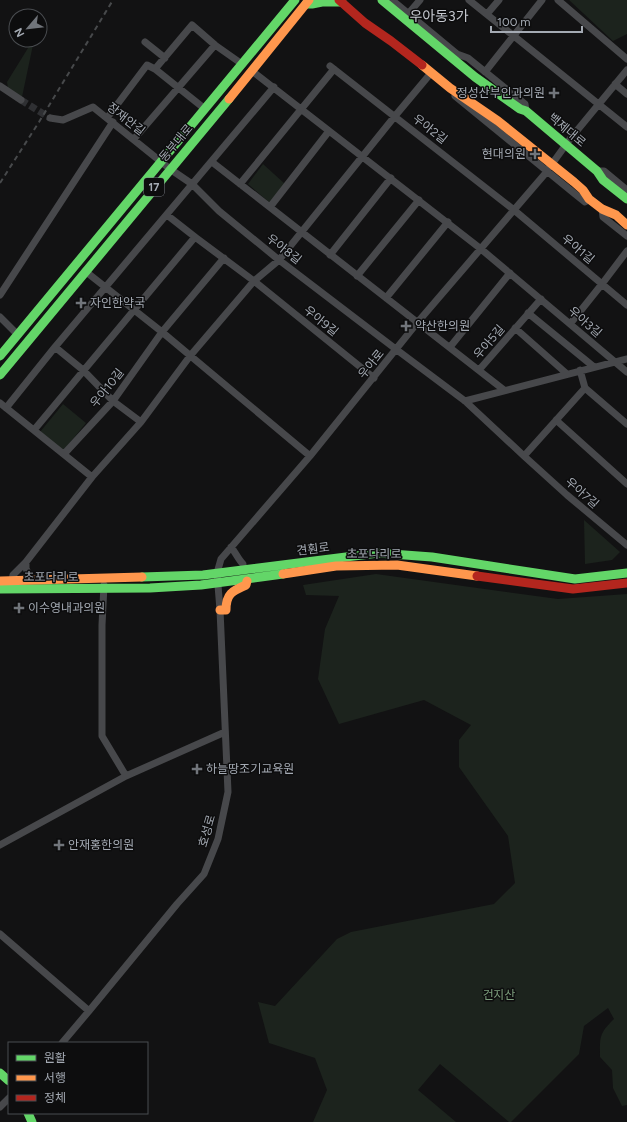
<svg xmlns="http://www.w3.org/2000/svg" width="627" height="1122" font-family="Figtree,'Noto Sans KR',sans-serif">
<rect width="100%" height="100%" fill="#121213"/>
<path fill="#1c231d" d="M569 0H627V34L613 41Z
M33 40H34L22 97 8 88 7 82Z
M263 164 285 184 270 203 248 184Z
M63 404 86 423 63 451 40 432Z
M584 520 620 552 612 560 585 564Z
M376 574 558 599 627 594V1105L622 1106 613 1088 612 1070 600 1057C600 1036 599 1034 614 1019L608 1008 584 1026 579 1054 511 1122H509L440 1064 418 1090 456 1122H313L327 1090 315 1058 269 1043 258 1002 275 1006 337 939 351 932 494 904 515 883 508 836 459 767V740L471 725 424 700 339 724 318 679 325 629 339 596 306 595 303 585Z"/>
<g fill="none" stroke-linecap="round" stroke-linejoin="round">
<path stroke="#2f3033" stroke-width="7" stroke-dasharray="7 3.5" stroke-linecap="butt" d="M21 100 50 118"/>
<path stroke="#47484b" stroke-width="7" d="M392 0 457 54 468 58 525 104 526 111
M469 0 627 127
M558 0 627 59
M408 14 420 0
M487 14 499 0
M145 42 165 58
M330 66 514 210 627 305
M155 69 192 25 215 45 242 64
M252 71 481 249 627 372
M485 72 542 0
M615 84 627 94
M0 86 21 100
M455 96 575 194 585 202 589 199
M50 118 63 120 93 107 170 169 192 184 219 211 279 260 397 350 465 401 524 456 567 495 627 545
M107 118 147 65 155 69 205 109
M134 139 215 45
M212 162 504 390
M597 171H604L627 190
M240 184 334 69
M270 207 329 131
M602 209 603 217 627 236
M167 215 195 237 254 281 374 378
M330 255 391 178
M85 271 162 332 310 456
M357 276 419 200
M0 295 113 122
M386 298 448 222
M528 313 594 367
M0 317 18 335
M570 324 602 284 627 251
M515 328 567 374
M55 347 83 370 113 401 141 422
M450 347 510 273
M479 370 541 299
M585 388 627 424
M465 401 627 359
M0 403 92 477
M6 408 55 347 274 87
M556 420 627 484
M34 430 195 237
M64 454 113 401 162 332 224 258
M524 456 585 388 580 370
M231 547C236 553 238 559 243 564V570
M26 562V568L30 579
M12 580 13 575 26 562 92 477 141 422 190 356 254 281 279 260 395 116 431 73
M104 585 102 625V736L126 776
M0 845 126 776 225 732
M0 934 89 1011
M62 1043 89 1011 177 904 204 874 218 839 228 792 220 610 217 573 221 559 310 456 417 323 544 175 570 139 627 70
M0 1107 9 1098"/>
<path stroke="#63d668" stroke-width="9" d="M382 0 475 77 520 109 526 111 597 171 603 180 627 199
M306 4H312L322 2H342
M0 356 295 0
M0 375 229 99
M142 577 203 575 378 553 432 557 575 579 627 573
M0 589 150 588 201 585 283 574
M0 1073 9 1081
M28 1113 32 1122"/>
<path stroke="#ff974d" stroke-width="9" d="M422 65 450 88 498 121 574 182 583 190 589 199 602 209 616 215 627 225
M229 99 309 0
M283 574 336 566 397 565 477 576
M0 581 142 577
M220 610H226C226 594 232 591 246 585L247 581"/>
<path stroke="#b3261e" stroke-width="9" d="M339 0 365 23 391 41 422 65
M477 576 573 589 627 583"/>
<path stroke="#47494b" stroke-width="2" stroke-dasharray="5 4" stroke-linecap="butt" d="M0 183 39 122 113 0"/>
</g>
<g fill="#71757b" stroke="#0d0d0e" stroke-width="1.5">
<path d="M552 87h4v4h4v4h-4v4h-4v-4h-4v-4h4z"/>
<path d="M533 148h4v4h4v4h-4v4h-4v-4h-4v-4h4z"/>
<path d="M79 297h4v4h4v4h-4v4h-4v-4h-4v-4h4z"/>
<path d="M404 320h4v4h4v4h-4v4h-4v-4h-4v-4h4z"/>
<path d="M17 602h4v4h4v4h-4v4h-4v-4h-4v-4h4z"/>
<path d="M195 763h4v4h4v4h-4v4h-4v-4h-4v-4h4z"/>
<path d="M57 839h4v4h4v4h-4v4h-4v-4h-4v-4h4z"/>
</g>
<g text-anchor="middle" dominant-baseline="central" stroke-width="3" stroke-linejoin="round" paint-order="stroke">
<rect fill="#0d0d0e" stroke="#777b82" stroke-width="1" x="144" y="178" width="20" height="18" rx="3"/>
<g font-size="11" font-weight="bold" fill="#a4aab3">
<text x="154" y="187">17</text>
</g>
<g font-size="12" fill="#a4aab3" stroke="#0d0d0e" text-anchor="start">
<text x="545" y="93" text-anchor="end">정성산부인과의원</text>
<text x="526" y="154" text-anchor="end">현대의원</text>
<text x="90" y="303">자인한약국</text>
<text x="415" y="326">약산한의원</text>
<text x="28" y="608">이수영내과의원</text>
<text x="206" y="769">하늘땅조기교육원</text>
<text x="68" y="845">안재홍한의원</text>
</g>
<g font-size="12" fill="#a4aab3" stroke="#0d0d0e">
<text transform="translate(126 119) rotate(38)">장재안길</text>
<text transform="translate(430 129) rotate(38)">우아2길</text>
<text transform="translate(567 130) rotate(40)">백제대로</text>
<text transform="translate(176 143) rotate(-50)">동부대로</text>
<text transform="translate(284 249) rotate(38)">우아8길</text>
<text transform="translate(578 249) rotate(40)">우아1길</text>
<text transform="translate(321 321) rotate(39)">우아9길</text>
<text transform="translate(585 322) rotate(41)">우아3길</text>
<text transform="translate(489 342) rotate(-49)">우아5길</text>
<text transform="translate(371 364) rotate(-51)">우아로</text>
<text transform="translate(107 388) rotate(-51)">우아10길</text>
<text transform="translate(582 493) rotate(41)">우아7길</text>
<text transform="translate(313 549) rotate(-7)">견훤로</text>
<text x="374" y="554">초포다리로</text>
<text x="51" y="577">초포다리로</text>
<text transform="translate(207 831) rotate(-74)">호성로</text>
</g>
<g font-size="12" fill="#7c9d7c" stroke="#0d0d0e">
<text x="499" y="995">건지산</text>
</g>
<g font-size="14" fill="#c5c8cf" stroke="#0d0d0e">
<text x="439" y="16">우아동3가</text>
</g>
</g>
<rect x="8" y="1042" width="140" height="72" fill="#0d0d0e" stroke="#494c50"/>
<rect x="16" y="1055" width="20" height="6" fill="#63d668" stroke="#494c50"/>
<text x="44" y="1062" font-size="12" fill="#a4aab3">원활</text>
<rect x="16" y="1075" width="20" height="6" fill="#ff974d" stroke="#494c50"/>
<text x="44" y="1082" font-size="12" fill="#a4aab3">서행</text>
<rect x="16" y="1095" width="20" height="6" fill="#b3261e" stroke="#494c50"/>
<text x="44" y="1102" font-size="12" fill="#a4aab3">정체</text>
<g transform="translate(28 28) rotate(242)"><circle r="19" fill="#0d0d0e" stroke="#494c50"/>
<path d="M0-3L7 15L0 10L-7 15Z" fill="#71757b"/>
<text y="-6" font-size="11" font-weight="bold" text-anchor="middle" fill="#a4aab3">N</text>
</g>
<path d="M491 26v6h91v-6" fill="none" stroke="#a4aab3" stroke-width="2"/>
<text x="497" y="26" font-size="12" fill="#a4aab3" stroke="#0d0d0e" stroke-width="3" paint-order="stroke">100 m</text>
</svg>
